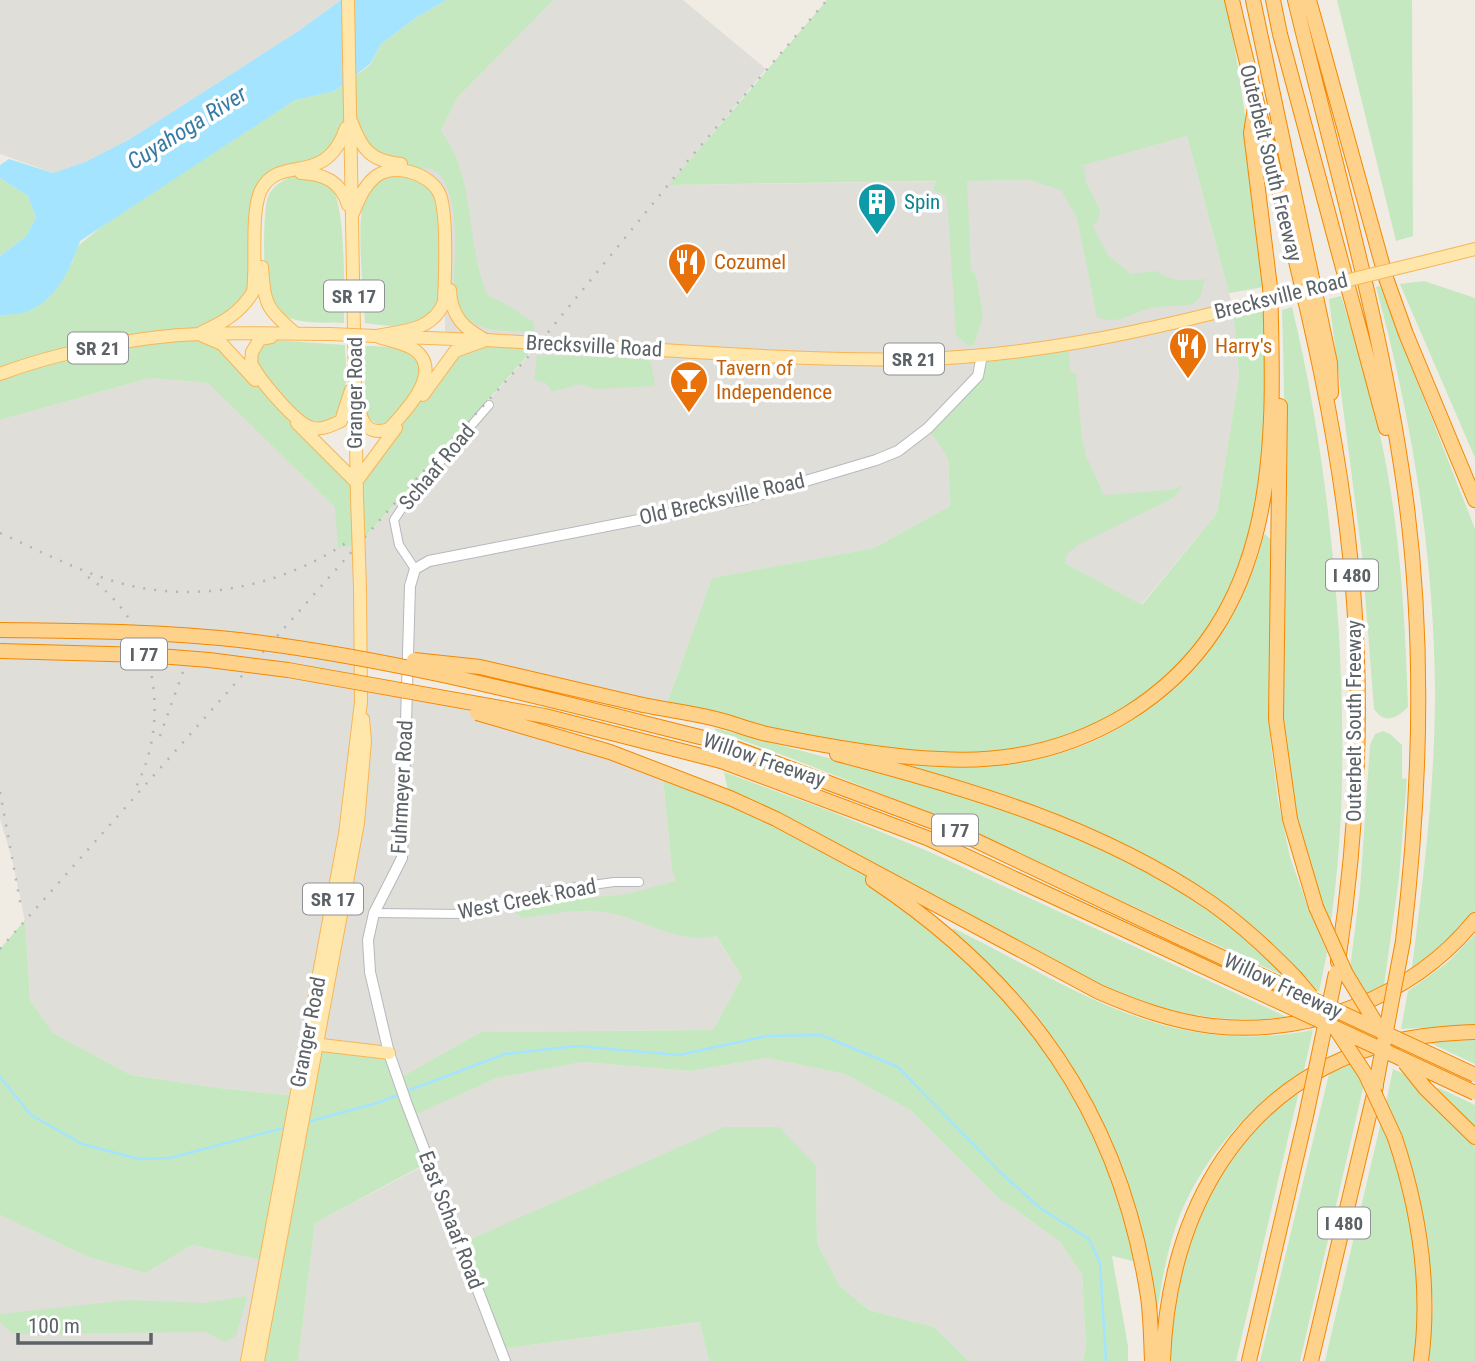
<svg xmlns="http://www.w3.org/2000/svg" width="1475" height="1361" font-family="'Roboto Condensed',sans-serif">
<rect width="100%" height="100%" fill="#f0ece4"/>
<path fill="#e0ded9" d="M0 0H341L297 32 130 139 85 162 53 173 0 154Z
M554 0H683L766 69 670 185 1031 180 1187 136 1233 308 1239 376 1217 513 1141 605 1065 563 948 458 950 506 874 548 712 578 665 709 481 667 364 654 361 687 485 714 662 770 672 869 742 977 713 1030 481 1032 398 1079 296 1096 219 1088 131 1075 53 1033 30 1000 25 921 12 859 0 819V420L150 378 209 383 335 507 354 550 538 345 445 339V275L420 175 457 98Z
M767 1058 845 1074 910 1110 996 1196 1059 1241 1082 1274 1086 1346 1083 1361H969L934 1327 869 1310 840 1286 817 1243 816 1165 779 1128 725 1127 500 1349 701 1322 709 1361H298L315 1223 429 1163 411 1116 497 1078 583 1062 690 1071Z
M0 1215 88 1257 146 1273 192 1245 265 1261 247 1361H0Z"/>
<path fill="#c5e8c0" d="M446 0H554L457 98 441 131C478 180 464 245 489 297 509 302 517 314 534 322V332C498 330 469 335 453 297 454 263 462 201 439 174 436 170 430 169 425 167L423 169 389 163 356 135 336 150 281 172 261 191 253 292 199 333 222 344 356 482 455 351 486 340 538 344 359 544 338 548 335 507 208 383 150 378 0 420V316L32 310 72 263 78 246 111 219 295 100 335 91 370 65 381 44 417 17Z
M827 0H1228L1270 286 1229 293 1187 136 1074 168 1084 166 1086 182 1100 210 1098 220 1093 226 1108 255 1131 274 1156 271C1172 282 1186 281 1205 279L1200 297 1193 304C1178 307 1161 305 1147 309 1129 315 1116 325 1097 317L1077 218 1061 190 1030 180 967 181 971 270 976 275 983 316 974 345 968 346 956 335 948 212 946 196 933 190 936 181 669 185Z
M1337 0H1412L1413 236 1396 241Z
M395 175C410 178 423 179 433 193 441 205 444 284 439 299 436 309 427 318 418 322 402 329 382 325 365 323 364 298 355 217 365 197 371 184 383 179 395 175Z
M293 176C304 176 320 177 329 184 347 199 344 297 344 323 325 322 297 325 280 313 275 309 269 296 267 289 263 275 263 209 268 197 272 186 283 180 293 176Z
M0 178 28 196 36 218 26 236 0 256Z
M1424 281 1475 298V458L1400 284Z
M1380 286 1475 529V911L1463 927 1418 965 1412 967C1424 876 1435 783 1435 691 1434 554 1412 419 1376 287Z
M1341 296C1355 342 1370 388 1380 435 1400 524 1405 615 1408 707 1397 718 1385 725 1374 709L1362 555 1329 299Z
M1271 297 1266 490 1225 614 1138 706 1037 752 942 760 665 709 712 578 874 548 950 506 948 458 928 428 978 376 982 355 1068 344 1070 371 1076 374 1082 438 1086 456 1104 495 1171 490 1183 485 1173 498 1078 545 1066 555 1065 563 1142 605 1217 513 1239 376 1233 308Z
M1292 307C1318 414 1332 525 1339 634 1344 732 1345 830 1330 927 1311 877 1294 822 1287 768 1279 703 1283 636 1284 571 1285 484 1285 397 1282 310Z
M274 340 345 345C346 374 353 435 305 419L259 371C253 356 259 343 274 340Z
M364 346C391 346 432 347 417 386 412 399 398 412 390 423 380 428 371 422 366 413Z
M537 355 647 359 651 362 655 386 596 389 580 384 552 392 546 383 534 380Z
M1264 534 1271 539 1269 699 1270 737 1278 800 1290 857 1308 908 1327 952 1319 992C1304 976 1292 962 1276 947 1200 876 1095 825 997 792 968 782 938 776 909 765 953 767 995 768 1037 759 1149 737 1238 643 1264 534Z
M715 728 965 794 1093 845 1156 875 1206 905 1268 956 1286 977 938 816 788 757 736 738 717 735Z
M1383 731 1390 734 1402 745V778L1407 779 1399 878 1384 985 1365 994 1350 968 1360 890 1370 745 1375 734Z
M662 770 813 840 888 890 984 968 1082 1099 1141 1263 1112 1256 1128 1346V1361H1083L1086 1346 1082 1274 1059 1241 996 1196 910 1110 845 1074 767 1058 690 1071 583 1062 497 1078 412 1116 429 1162 315 1223 298 1361H258L265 1261 192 1245 146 1273 88 1257 0 1215V949L25 920 30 1000 53 1033 131 1075 219 1088 296 1096 318 1045 389 1053 398 1079 481 1032 713 1030 742 977 716 936C676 945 642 917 604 912 578 908 548 915 522 918L512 910 551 898 598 897 628 894 676 881 672 869Z
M724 772 830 811 930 852 1287 1017C1159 1032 1071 971 964 913 886 871 809 827 728 791Z
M953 928C1077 989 1167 1058 1313 1030L1304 1070C1246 1109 1197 1163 1175 1229 1165 1259 1161 1288 1156 1318L1101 1126 981 958 952 931Z
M1475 934V1025L1401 1029 1408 991 1447 963Z
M1475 1040V1064L1428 1042Z
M1352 1064 1364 1084 1300 1361H1260L1329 1074Z
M1393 1069 1406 1075 1432 1105 1475 1146V1361H1429L1433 1305 1428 1242 1411 1166 1386 1103Z
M1439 1088 1475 1105V1129L1433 1089Z
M1299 1091 1236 1361H1171C1172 1274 1197 1189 1259 1126 1271 1114 1285 1103 1299 1091Z
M1381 1122C1402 1167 1420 1236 1420 1285 1420 1310 1418 1336 1416 1361H1325Z
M725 1127H779L816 1165 817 1243 840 1286 869 1310 934 1327 969 1361H709L700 1322 500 1349 460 1244Z
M247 1296 236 1336 225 1342 206 1332 13 1334 0 1322V1314L128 1300 205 1303Z"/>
<path fill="#a5e4ff" d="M341 0H446L417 17 381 44 370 64 335 91 295 100 80 241C71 267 59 295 33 309 24 314 10 314 0 316V256L26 236 36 218 28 196 0 178V165L9 159 53 173 85 162 130 139 297 32Z"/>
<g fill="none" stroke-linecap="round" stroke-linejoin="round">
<path stroke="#a5e4ff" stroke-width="2.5" d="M0 1077 31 1115 82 1144 139 1159 170 1158 287 1127
M407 1091 505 1054 576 1046 679 1055 767 1036 821 1035 898 1067 1000 1172 1040 1208 1089 1239 1100 1263 1106 1361
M307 1122 377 1103 401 1094"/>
<defs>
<path id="minor" d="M415 569 399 545 394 520 408 499 489 405
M374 913 464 914 549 891 614 882H639"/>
<path id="tertiary" d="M505 1361 406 1102 389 1053 370 972 368 940 374 913 402 858 410 586 415 569 429 561 745 499 876 460 898 451 928 428 978 376 982 355"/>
<path id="primary" d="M348 0 357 497
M352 123C362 150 371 161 401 164
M301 173C325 174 341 182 348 205
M353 213C359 200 363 187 375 177 393 162 431 173 440 195 448 216 445 278 444 302 433 331 402 331 376 336
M1427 261 1475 249
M262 267C265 307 266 307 296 334
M450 290C451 316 464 329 486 340
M202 332C224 322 240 313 253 292 257 264 250 213 261 190 280 153 325 189 346 128
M203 336 222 344 255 380
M271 337 260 339 252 352 251 363C259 379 296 425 313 428 323 430 332 425 341 421L351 390
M403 337 479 340
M586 346C697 351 809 362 920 359 1028 356 1133 334 1238 307
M0 374C58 352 139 336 200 334 243 332 287 334 330 334
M423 395 455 351 486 340
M360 411C363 427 372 435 389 429 405 412 444 372 415 350 405 343 391 341 379 337
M297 423 356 482
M356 482 396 428
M313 1044 389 1053
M247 1361 345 834 361 702 360 588
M258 1361 358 823 365 741 363 719"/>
<path id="motorway" d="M1232 0C1278 199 1340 397 1354 602 1363 723 1356 843 1338 962
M1253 0 1330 363 1331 393
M1273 0 1280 34 1386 428
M1295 0C1332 154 1377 308 1401 465 1426 623 1422 782 1403 941
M1309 0 1386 278 1406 334 1475 500
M1255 107 1251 133 1271 295
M1280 406 1276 719 1290 819 1316 907
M643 705C667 710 692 713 716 719 733 723 749 730 767 734 820 745 886 757 940 759 1006 763 1070 749 1127 714 1281 618 1275 446 1270 286
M716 741 947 827 1185 940
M837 754C967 788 1099 826 1211 903 1242 925 1269 950 1295 977
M721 761 927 838 1181 956
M730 798 776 819 1099 992C1136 1008 1172 1021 1212 1026 1309 1037 1414 996 1475 920
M873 880C1026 982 1120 1113 1148 1297 1151 1318 1151 1340 1152 1361
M1425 1088 1475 1137
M1395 1138C1419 1210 1431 1285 1421 1361
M1163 1361C1168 1211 1241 1079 1396 1041 1421 1035 1449 1033 1475 1032
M1249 1361 1306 1116
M1311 1361 1376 1086"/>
</defs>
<use href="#minor" stroke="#b5b8bc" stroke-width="10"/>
<use href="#tertiary" stroke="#b5b8bc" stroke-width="12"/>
<use href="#primary" stroke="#f8b555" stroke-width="14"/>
<use href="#motorway" stroke="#f48700" stroke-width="16"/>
<use href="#minor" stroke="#fff" stroke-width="8"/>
<use href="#tertiary" stroke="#fff" stroke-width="10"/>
<use href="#primary" stroke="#ffe6aa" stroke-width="12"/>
<use href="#motorway" stroke="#ffd28c" stroke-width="14"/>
<path stroke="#b4b5b6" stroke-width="2.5" stroke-dasharray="2 9" stroke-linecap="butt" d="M0 533C38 550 74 569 113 581 198 607 292 585 361 532
M88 577C157 623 172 719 135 789
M160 736 189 655
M0 792 21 907
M0 949 410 486 528 357 690 158 827 0"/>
<defs>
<path id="primary-bridge" d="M1238 307 1427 261
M330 334 376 336
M486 340 586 346
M357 497 360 588"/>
<path id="motorway-bridge" d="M0 630C79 631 160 631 239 640 401 659 558 702 716 741
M0 651 146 655 209 660 288 670 545 716 721 761
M414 660 480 667 643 705
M477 713 610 752 730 798
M1316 907 1346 974 1380 1030
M1185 940 1475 1075
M1181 956 1475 1093
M1295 977 1311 996
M1336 1029 1366 1075 1395 1138
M1405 1063 1425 1088
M1376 1084 1403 941
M1306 1116 1336 973"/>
</defs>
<use href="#primary-bridge" stroke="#f8b555" stroke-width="14" stroke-linecap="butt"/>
<use href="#motorway-bridge" stroke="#f48700" stroke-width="16" stroke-linecap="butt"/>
<use href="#primary-bridge" stroke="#ffe6aa" stroke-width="12"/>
<use href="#motorway-bridge" stroke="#ffd28c" stroke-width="14"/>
</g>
<defs>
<symbol id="building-pin" viewBox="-11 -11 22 30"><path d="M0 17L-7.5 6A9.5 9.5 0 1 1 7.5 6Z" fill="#0f9aa8" stroke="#fff"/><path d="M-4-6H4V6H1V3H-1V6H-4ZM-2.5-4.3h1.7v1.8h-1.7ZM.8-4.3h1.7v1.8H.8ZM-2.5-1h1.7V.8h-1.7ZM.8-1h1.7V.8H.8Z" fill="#fff"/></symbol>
<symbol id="restaurant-pin" viewBox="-11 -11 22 30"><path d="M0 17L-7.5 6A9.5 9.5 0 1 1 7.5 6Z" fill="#e8710a" stroke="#fff"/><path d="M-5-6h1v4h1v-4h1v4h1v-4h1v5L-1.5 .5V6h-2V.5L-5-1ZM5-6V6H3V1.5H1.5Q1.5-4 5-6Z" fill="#fff"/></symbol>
<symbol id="bar-pin" viewBox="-11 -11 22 30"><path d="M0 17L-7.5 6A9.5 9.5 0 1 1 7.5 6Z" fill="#e8710a" stroke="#fff"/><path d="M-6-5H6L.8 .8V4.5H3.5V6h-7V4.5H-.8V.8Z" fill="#fff"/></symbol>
</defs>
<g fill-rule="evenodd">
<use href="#building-pin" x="855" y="180" width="44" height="60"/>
<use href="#restaurant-pin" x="665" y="240" width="44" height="60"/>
<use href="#restaurant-pin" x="1166" y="324" width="44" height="60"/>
<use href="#bar-pin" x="667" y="358" width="44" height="60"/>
</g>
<g text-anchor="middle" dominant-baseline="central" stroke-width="7" stroke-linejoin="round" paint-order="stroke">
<g fill="#fff" stroke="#8d9194" stroke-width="2">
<rect x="324" y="280.5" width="60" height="31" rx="5"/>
<rect x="68" y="332.5" width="60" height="31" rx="5"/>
<rect x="884" y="343.5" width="60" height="31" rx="5"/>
<rect x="1326" y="559.5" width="52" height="31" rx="5"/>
<rect x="121" y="638.5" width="46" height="31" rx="5"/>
<rect x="932" y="814.5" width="46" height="31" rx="5"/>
<rect x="303" y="883.5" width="60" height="31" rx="5"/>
<rect x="1318" y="1207.5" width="52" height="31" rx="5"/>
</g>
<g font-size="19" font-weight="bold" fill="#5c6266">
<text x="354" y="296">SR 17</text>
<text x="98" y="348">SR 21</text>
<text x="914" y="359">SR 21</text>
<text x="1352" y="575">I 480</text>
<text x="144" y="654">I 77</text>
<text x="955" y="830">I 77</text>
<text x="333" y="899">SR 17</text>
<text x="1344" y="1223">I 480</text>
</g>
<g font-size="21" fill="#5c6266" stroke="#fff">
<text transform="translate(1271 163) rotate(76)">Outerbelt South Freeway</text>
<text transform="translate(1281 296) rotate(-14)">Brecksville Road</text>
<text transform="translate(594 346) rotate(3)">Brecksville Road</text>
<text transform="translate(355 393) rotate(-90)">Granger Road</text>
<text transform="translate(437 467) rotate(-50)">Schaaf Road</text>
<text transform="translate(722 499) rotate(-13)">Old Brecksville Road</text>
<text transform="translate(1354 721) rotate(-90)">Outerbelt South Freeway</text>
<text transform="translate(764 760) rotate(19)">Willow Freeway</text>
<text transform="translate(402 787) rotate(-87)">Fuhrmeyer Road</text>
<text transform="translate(527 899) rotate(-11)">West Creek Road</text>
<text transform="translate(1283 986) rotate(25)">Willow Freeway</text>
<text transform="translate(308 1032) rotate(-79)">Granger Road</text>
<text transform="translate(451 1220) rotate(69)">East Schaaf Road</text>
</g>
<g font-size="21" fill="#0d838f" stroke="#fff" text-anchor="start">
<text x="904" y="202">Spin</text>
</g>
<g font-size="21" fill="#c56008" stroke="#fff" text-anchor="start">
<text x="714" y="262">Cozumel</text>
<text x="1215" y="346">Harry's</text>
<text x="716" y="368">Tavern of<tspan x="716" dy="24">Independence</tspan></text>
</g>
<g font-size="23" font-style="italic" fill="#377ba4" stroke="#fff">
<text transform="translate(187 128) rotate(-32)">Cuyahoga River</text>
</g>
</g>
<path d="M18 1333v10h133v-10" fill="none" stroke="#5c6266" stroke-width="3.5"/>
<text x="28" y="1333" font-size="21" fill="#5c6266" stroke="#ffffff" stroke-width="5" paint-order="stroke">100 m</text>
</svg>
